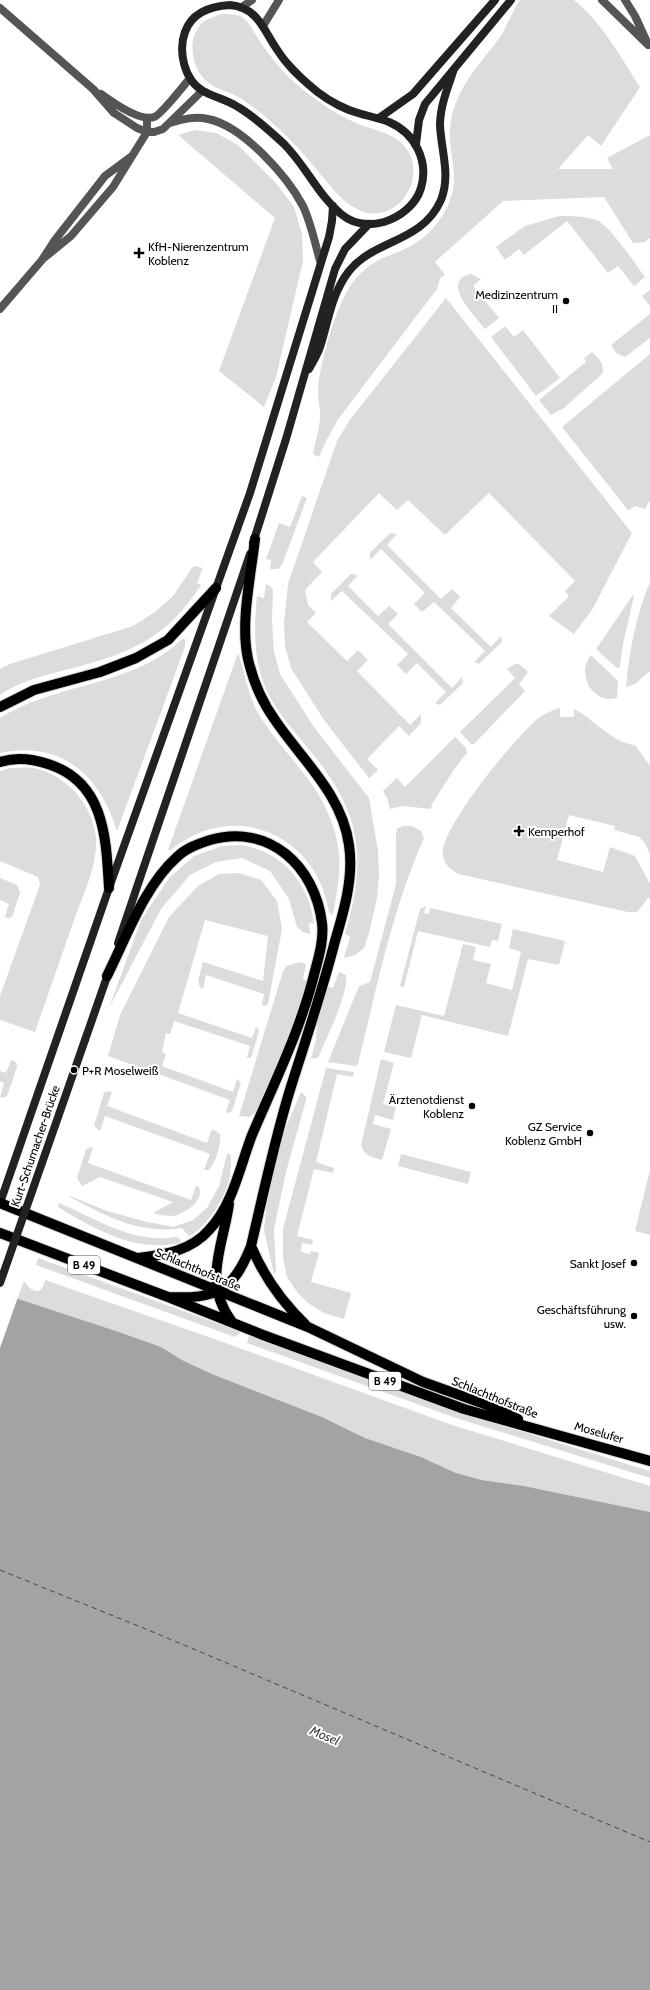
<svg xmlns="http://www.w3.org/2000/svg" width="650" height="1990" font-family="Cabin,sans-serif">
<rect width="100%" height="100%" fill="#fff"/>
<path fill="#dcdcdc" d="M520 0H574C603 24 620 56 640 87L601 146 588 135 558 169H613L607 158 650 135V238L645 242 633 243 604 197 503 201 435 262 445 275 440 278 437 289 339 418 326 441 319 457 313 454C315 442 319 431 320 419 321 409 317 399 318 389 320 362 338 295 358 276 376 258 385 258 407 248 426 239 443 220 450 200 460 175 448 152 450 128 453 97 469 77 487 54 492 47 498 41 502 34 508 23 513 11 520 0Z
M221 14C227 14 234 14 240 16 251 22 255 36 263 46 274 61 286 76 301 88 318 102 336 114 356 123 374 131 394 132 406 148 429 179 395 227 359 210 341 202 329 184 316 169 305 155 293 142 280 130 268 118 254 107 240 98 231 92 218 90 209 83 192 71 186 40 201 24 206 19 214 17 221 14Z
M196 130 216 133 238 145 276 183 294 207 302 234 303 261 276 377 264 407 219 371 275 218 178 135Z
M559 216C571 216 584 216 596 220 610 225 635 264 645 277L634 286 618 266 608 273 567 221 524 255 519 249 505 260 496 247 525 226Z
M471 274 481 279 473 286 499 318 485 329C475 316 439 281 471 274Z
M650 290V306L642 296Z
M446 298 632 533 592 610 574 634 549 616 569 596 565 591 575 581 489 493 445 535 408 500 397 510 379 493 313 562 322 572 305 590 308 605 316 613 307 622 347 661 358 650 368 660 357 671 410 725 421 714V723L409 736 399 726 367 759 378 770 369 778 324 720 291 668 285 646 284 623 288 584 337 441 349 421Z
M650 314V338L625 357 616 353 611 345Z
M505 326 514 337 523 330 560 378 536 396 491 337Z
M592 352C599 359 605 364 602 374L564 408 551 415 539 400 586 362 584 358Z
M650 354V500L645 509 636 506 628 510 562 427Z
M302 496 307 498 282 565 278 569H270L271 560 266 559 279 523 290 527Z
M390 533 397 534 387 545 441 599 452 589 460 597 451 608 491 647 501 636 502 642 479 664 474 662 485 651 434 602 422 612 414 604 425 593 381 549 370 560V553Z
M195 566 203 568 197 583 201 585C166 639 129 654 69 669 45 675 20 681 0 695V669L10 664 133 626 155 612 173 596 192 568Z
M351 574 358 575 348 586 378 616 389 606 398 614 388 624 452 688 462 677 463 683 440 705 435 703 446 692 417 663 406 674 397 665 408 654 342 591 331 601V594Z
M650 582V671L635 684 626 687C629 652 636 615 650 582Z
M266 584 270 586 273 590 272 621 274 651 280 674 314 727 369 798 378 851 379 876 377 898 369 933 364 948 355 955 344 958 350 937 345 934C367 859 362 814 312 753 296 733 276 712 266 689 253 659 254 628 257 596L264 598Z
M633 595 634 596 623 644 620 667 617 668 596 649Z
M182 639H185V647L117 831C100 775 61 740 0 753V718C57 682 133 687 182 639Z
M238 653C245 672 247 692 257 711 271 736 291 756 308 779 324 800 337 828 339 854 341 874 336 896 333 915L329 913C317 833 233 799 171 850H168Z
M591 655 618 681 617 698C594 705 575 674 591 655Z
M515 664H519L528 672 519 684 525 691 474 744H471L460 732 515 678 507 669Z
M560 708V717H574V709C594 719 612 743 635 745L650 766V855L645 843 639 837 614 830 615 826 569 815 557 860 603 872 610 847 635 856 650 884V898H648L637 912H628L458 874C449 869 441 861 443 850 447 820 516 736 540 717 546 713 553 710 560 708Z
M455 737 466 748 467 753 455 768 432 804 431 809 403 806 390 809 387 798 383 791 397 778 405 787Z
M10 768C17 768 26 767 34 768 67 775 93 805 96 838 98 864 83 896 74 920 61 957 48 995 35 1032L0 1020V996L40 885 38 877 0 861V771Z
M403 826H412L421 831 424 838C392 909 377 987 358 1064L356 1066 328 1062 359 986 370 982 396 884V834L397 829Z
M241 845C283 852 309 883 314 924L309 923 310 934 303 932 297 927 289 899 270 871 242 858 216 862 190 875 161 909 109 1008 141 920 169 878 194 856 222 846Z
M239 873 261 880 277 901 282 929 268 1004 265 1006 262 1005 264 994 206 975 203 989 200 987 198 981 203 962 263 981 268 936 205 920 178 1013 252 1038 256 1027 258 1028 259 1031 252 1055 250 1058H247L250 1046 174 1021 170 1034 166 1033 162 1052 166 1054 162 1066 233 1092 237 1079 241 1083 232 1111 229 1113 226 1112 230 1100 108 1056 120 1015 169 917 198 886 219 874Z
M0 878 17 885 20 893 12 917 9 918 5 917 9 904 0 900Z
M426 906 424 913 429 914 430 908 502 924 498 941 492 940 490 947 418 931 404 987 400 986 420 909Z
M513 929 565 941 559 965 528 959 508 1036 422 1015 411 1058 384 1052 396 1005 444 1016 463 944 476 947 473 960 491 964 486 983 512 990 521 952 509 948Z
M299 962 306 964 303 979 308 981 295 1023 261 1103 255 1113 249 1117 239 1116 283 971 287 966Z
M339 972 346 975C349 993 326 1039 318 1058L311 1059 316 1039 317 1019 326 986 333 988Z
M381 1059 394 1063 383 1104 396 1107 393 1120 375 1115 373 1124 391 1129 382 1160C372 1157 364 1156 361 1145Z
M11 1060 16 1062 17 1067 7 1096 2 1098 0 1097 4 1083 0 1081V1071L6 1073Z
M326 1068 354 1072 353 1077 337 1074 316 1162 334 1168 333 1173 314 1169 297 1236 313 1240 312 1245 302 1243 301 1252 310 1254 311 1251 319 1253 311 1282 351 1293 344 1319 324 1313 308 1303 297 1292 287 1277 283 1257V1229Z
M108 1091 112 1092 107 1106 207 1143 212 1129 220 1134C221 1145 216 1162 209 1170H204L210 1154 105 1116 100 1131 94 1126 104 1093Z
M301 1092 306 1097V1100L286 1172 274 1229 276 1271 274 1274 264 1230 267 1200 283 1134Z
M90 1147 93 1148 88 1163 191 1200 196 1186 199 1187C205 1200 184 1215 172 1216 166 1216 159 1214 153 1213L173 1202 100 1177 82 1186 77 1178 86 1149Z
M227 1153 231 1155C231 1162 231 1169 230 1176 227 1195 207 1228 189 1236L182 1228C140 1235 106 1216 70 1197V1196L107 1211 143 1221 173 1227 193 1220 207 1208 219 1186Z
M401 1154 471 1172 468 1184 398 1166Z
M650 1170V1235L635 1231Z
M59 1203C97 1219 133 1244 176 1237L181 1240 180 1243C136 1253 94 1229 58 1207Z
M38 1258 241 1332 235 1337 36 1265Z
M45 1280 220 1341 452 1425 650 1486V1512L524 1486 482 1480 456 1473 421 1457 365 1438 322 1417 212 1374 182 1360 160 1347 116 1331 17 1299 24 1281C31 1292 42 1297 45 1280Z
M249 1335 458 1412 650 1471V1478L456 1418 247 1343Z"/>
<path fill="#a3a3a3" d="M0 1293 116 1331 161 1347 182 1360 212 1374 322 1417 365 1438 421 1457 456 1473 482 1480 524 1486 650 1512V1990H0Z"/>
<path fill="#fff" d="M0 1291 18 1297 0 1348Z"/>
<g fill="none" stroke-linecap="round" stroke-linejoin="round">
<path stroke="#444" stroke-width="1" stroke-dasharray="5 4" stroke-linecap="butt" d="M0 1570 158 1634 650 1842"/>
<defs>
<path id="primary" d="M0 707 34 690 100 672 136 658 168 640 216 588
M0 762C16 757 33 759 48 764 105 782 106 838 109 888
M107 976C126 938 145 885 177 857 186 848 198 844 210 840 269 823 315 866 322 923 324 939 319 956 315 971 301 1029 275 1081 252 1135 240 1166 233 1205 209 1230 191 1251 164 1255 138 1258
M0 1203 308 1327 423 1382 493 1407 518 1419
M229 1204C223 1247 202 1282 232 1322
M0 1233 168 1297 263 1335 464 1409 650 1461
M251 1246C264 1277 281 1301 305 1324
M168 1297C216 1299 233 1292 251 1246 263 1195 274 1143 289 1093 305 1042 322 992 335 941 344 911 354 877 349 845 342 794 302 760 275 720 262 702 253 681 248 659 240 623 251 575 255 539"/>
</defs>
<use href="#primary" stroke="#dbdbdb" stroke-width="12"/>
<path stroke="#555" stroke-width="8" d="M44 258 71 236 113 187 147 132V119
M0 309 42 260 55 240 105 176 132 156"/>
<path stroke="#555" stroke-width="8" d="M602 0 648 45
M625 0 635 16 646 40
M242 7 252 0
M0 8 93 89 114 113 137 128 147 132H154L163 129 202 91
M263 26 279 0
M101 94C112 102 140 122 154 117 161 115 184 85 190 78
M170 123C183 119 195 116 208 119 243 126 287 176 303 206 311 223 315 243 320 261"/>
<path stroke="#222" stroke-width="8" d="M230 5C259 8 263 30 278 51 286 64 297 74 308 84 320 95 334 104 349 110 362 115 376 117 389 122 415 133 429 161 421 188 416 205 400 217 384 222 369 226 354 225 341 214 318 195 306 166 284 144 270 131 255 117 238 107 227 100 214 97 203 91 184 80 178 51 185 32 192 12 212 6 230 5Z
M379 118 413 94 495 0
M416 144 419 120 425 104 511 0
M309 369C313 361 319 353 321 344 329 318 332 293 349 271 375 239 422 243 441 200 451 175 441 150 440 125 440 106 448 87 454 69
M253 543 286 439 335 269 345 249 369 224
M118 943 250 554
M85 1040 109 971
M0 1203 109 888 250 493 329 237 332 221 333 206"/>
<use href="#primary" stroke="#000" stroke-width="10"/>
<path stroke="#222" stroke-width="8" d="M0 1283 85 1040"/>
</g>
<g fill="#000" stroke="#fff" stroke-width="1.5">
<path d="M137 247h4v4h4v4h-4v4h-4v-4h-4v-4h4z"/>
<circle cx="566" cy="301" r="4"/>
<path d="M517 825h4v4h4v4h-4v4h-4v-4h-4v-4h4z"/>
<circle cx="74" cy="1070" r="4"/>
<circle cx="472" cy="1106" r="4"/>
<circle cx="590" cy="1133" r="4"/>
<circle cx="634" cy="1263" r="4"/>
<circle cx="634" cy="1316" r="4"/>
</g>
<g text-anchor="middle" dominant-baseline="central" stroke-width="4" stroke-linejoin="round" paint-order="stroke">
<g fill="#fff" stroke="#4c4c4c" stroke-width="1">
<rect x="68" y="1256" width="32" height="18" rx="3"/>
<rect x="369" y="1372" width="32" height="18" rx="3"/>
</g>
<g font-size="11" font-weight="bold" fill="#000">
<text x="84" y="1265">B 49</text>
<text x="385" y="1381">B 49</text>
</g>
<g font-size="12" fill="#000" stroke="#fff" text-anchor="end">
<text x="148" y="246" text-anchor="start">KfH-Nierenzentrum<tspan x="148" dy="14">Koblenz</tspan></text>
<text x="558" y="294">Medizinzentrum<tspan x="558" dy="14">II</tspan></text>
<text x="528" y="831" text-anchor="start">Kemperhof</text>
<text x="82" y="1070" text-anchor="start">P+R Moselweiß</text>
<text x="464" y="1099">Ärztenotdienst<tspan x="464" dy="14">Koblenz</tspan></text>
<text x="582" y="1126">GZ Service<tspan x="582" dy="14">Koblenz GmbH</tspan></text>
<text x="626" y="1263">Sankt Josef</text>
<text x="626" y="1309">Geschäftsführung<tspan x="626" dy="14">usw.</tspan></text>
</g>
<g font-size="12" fill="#000" stroke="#fff">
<text transform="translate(35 1146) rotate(-71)">Kurt-Schumacher-Brücke</text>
<text transform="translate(198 1269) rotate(23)">Schlachthofstraße</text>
<text transform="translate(495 1397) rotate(22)">Schlachthofstraße</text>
<text transform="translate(599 1432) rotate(16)">Moselufer</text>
</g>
<g font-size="13" font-style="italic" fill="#444" stroke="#fff">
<text transform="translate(325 1735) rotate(23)">Mosel</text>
</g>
</g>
</svg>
